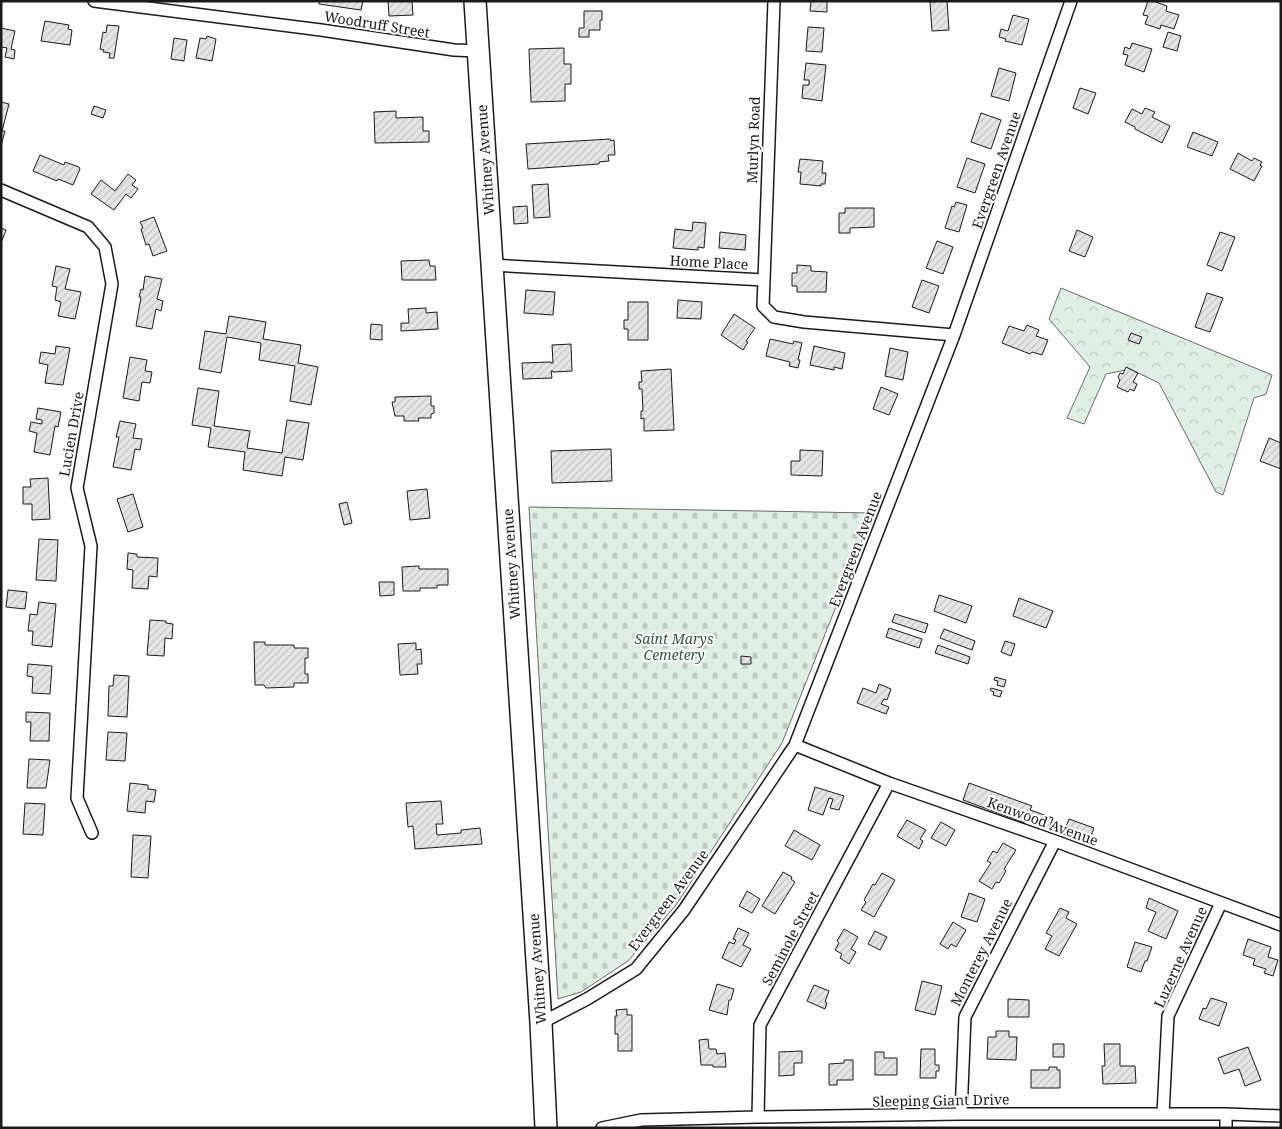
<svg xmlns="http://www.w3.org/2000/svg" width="1282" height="1129" font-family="'Noto Serif',serif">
<defs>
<pattern id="forest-crowns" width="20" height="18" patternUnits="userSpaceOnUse" patternTransform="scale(1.25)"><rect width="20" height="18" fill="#e0efe3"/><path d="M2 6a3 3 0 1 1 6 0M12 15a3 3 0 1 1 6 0" fill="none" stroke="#c0ccc2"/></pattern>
<pattern id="cemetery-stones" width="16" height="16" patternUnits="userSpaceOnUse" patternTransform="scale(1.25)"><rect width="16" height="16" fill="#e0efe3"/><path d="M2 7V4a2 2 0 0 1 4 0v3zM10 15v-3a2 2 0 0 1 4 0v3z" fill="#c0ccc2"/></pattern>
<pattern id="building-hatch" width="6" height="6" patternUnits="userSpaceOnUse" patternTransform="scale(1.25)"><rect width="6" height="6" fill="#e6e6e6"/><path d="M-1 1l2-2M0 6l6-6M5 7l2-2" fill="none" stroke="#c5c5c5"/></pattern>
</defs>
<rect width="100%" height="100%" fill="#fff"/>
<path fill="url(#forest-crowns)" stroke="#6a6a6a" d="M1061 288 1272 375 1266 394 1254 398 1223 495 1216 492 1159 383 1130 369 1106 374 1084 424 1067 418 1090 367 1049 319Z"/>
<path fill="url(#cemetery-stones)" stroke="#6a6a6a" d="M529 507 873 513 782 743 676 905 628 961 581 992 558 999Z"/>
<path fill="url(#building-hatch)" stroke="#1a1a1a" d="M319 1H363L361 10 319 4Z
M388 1H412L413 15 389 16Z
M811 1H827V12L810 11Z
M947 1 949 30 932 31 930 2Z
M1148 1H1153L1167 6 1166 11 1179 15 1174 29 1161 25 1160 29 1145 24 1148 16 1143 15Z
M584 11H602V20H600V30H589V37H579V28H584Z
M1013 15 1029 19 1022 45 1005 41 1006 39 999 37 1001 29 1008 31Z
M45 21 69 25 68 29 72 30 70 45 41 41Z
M107 25 119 26 114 58H109L110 53 103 52 104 50 100 49 103 32 106 33Z
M808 27 824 28 822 52 806 51Z
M1 28 15 31 11 49 15 50 14 59 5 57 7 48 1 47Z
M1168 32 1181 36 1177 51 1163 47Z
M207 36 216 39 212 61 196 58 200 38 206 39Z
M174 38 187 40 184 61 171 59Z
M1132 43 1152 49 1144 72 1125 65 1128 55 1123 54 1125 47 1130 49Z
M564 48V64H571V84H565V101L531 102 529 49Z
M806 63 826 65 822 101 802 98 803 85H809V80H804Z
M999 68 1016 73 1009 101 991 96Z
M1080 88 1096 93 1088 114 1073 108Z
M1 102 9 104 2 131H5L1 146Z
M94 106 106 110 103 118 91 114Z
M1145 108 1155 112 1152 117 1170 126 1162 143 1135 129V127L1125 122 1132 109 1142 114Z
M396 111V118L423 117V131H429V142L375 143 374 112Z
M981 113 1001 120 991 149 971 142Z
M1193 132 1218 142 1212 156 1187 147Z
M610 139 611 141 614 140 615 155H608L609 161 599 162V164L528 169 526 144Z
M1238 153 1252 161 1254 158 1262 162 1260 165 1262 166 1254 181 1230 169Z
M40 155 64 165 65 162 79 167 80 169 73 185 58 179 57 181 33 171Z
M967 158 985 164 975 193 957 187Z
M800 159 823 161 822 173H826L825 184H821V186L800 184 801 172H798Z
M128 174 136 180 132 185 138 189 131 198 126 194 114 210 91 194 101 180 115 191Z
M548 184 550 217 534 218 532 185Z
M956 202 967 205 959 232 945 228 952 206 954 207Z
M527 206 528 223 514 224 513 207Z
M845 208H874V227L850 228V233H839V213H845Z
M154 217 167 251 153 256 149 244 146 245 141 229 143 228 140 222Z
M693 222 706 223 704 248 698 247V250L673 248 675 229 692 231Z
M1 228 6 230 1 243Z
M1077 230 1093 237 1085 257 1069 251Z
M720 232 746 235 745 250 719 248Z
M1220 232 1235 237 1222 271 1207 265Z
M937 241 953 247 943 274 926 268Z
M429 260 430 266H435L436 280H402L401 261Z
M797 265 811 266V271L827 272 826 292H797V286H792V273H797Z
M56 266 70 269 65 289 81 292 75 319 58 316 61 302 55 300 57 287 52 286Z
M145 276 162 279 157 299 163 301 161 311 156 309 152 329 136 326 141 297H139L141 289 143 290Z
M922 280 939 286 929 313 912 307Z
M526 290 555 292 553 315 524 313Z
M1207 293 1223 298 1210 332 1195 327Z
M678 300 702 302 701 319 677 318Z
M628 302H648V340H628V329H624V320H628Z
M426 308V313L437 312 438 329 401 331V323H409L408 309Z
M734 314 755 328 746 341 748 342 743 350 721 335Z
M229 316 266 322 263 339 301 345 298 363 318 367 311 405 290 401 295 366 259 360 261 343 227 337 221 373 199 369 205 331 226 334Z
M371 324 382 325V340L370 339Z
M1027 325 1039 330 1036 336 1048 340 1042 355 1032 352 1030 354 1002 343 1009 326 1024 331Z
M1131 333 1142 337 1139 344 1128 340Z
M770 339 793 344 794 341 802 343 798 360H800L798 368 789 366 790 362 766 356Z
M571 344 572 371 553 372V371H551L552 378 523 379 522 363 551 362V363H553L552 345Z
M56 346 70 348 63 385 45 383 48 365 39 363 41 352 55 354Z
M814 346 845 353 842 369 834 367V370L810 365Z
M890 348 908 352 903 380 885 376Z
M130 357 147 360 145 371 152 372 150 383 142 382 139 401 123 398Z
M1126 367 1138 373 1133 382 1137 384 1134 391 1130 389 1128 392 1117 387 1120 380 1118 377 1120 373 1123 374Z
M671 369 674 430 644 431V418L641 419V411H643L642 389H639V382H642L641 371Z
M881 387 898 394 889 415 873 409Z
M198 388 219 391 214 426 250 431 247 448 282 453 287 420 309 423 303 460 285 457 282 476 243 470 245 452 208 447 211 428 192 425Z
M431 396V406H434V413L431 414V418H418L419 421H404V416H395L392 402H395V397Z
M38 408 61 412 58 427 55 426 50 455 34 452 37 433 29 431 31 422 42 424V420L36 419Z
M120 421 136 424 133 438 142 439 140 450 135 449 131 470 113 467 119 437H116Z
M1269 438 1281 443V469L1260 461Z
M611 449 612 481 552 483 551 451Z
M800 450 823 451 822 476 791 475V461H800Z
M48 478 50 519 32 520V504H23V487H31L30 479Z
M427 489 430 518 410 520 407 491Z
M133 494 143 527 128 532 117 499Z
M347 502 352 523 344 525 339 504Z
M39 539 58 540 56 581 36 580Z
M128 553 137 554V557L158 558 157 577 149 576 148 589 132 588 133 570 127 569Z
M419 566V569H448V585H437V588H420V591H403L402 567Z
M379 582H394V595L380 596Z
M8 590 27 592 25 609 6 607Z
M939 595 972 606 966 623 934 611Z
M1019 598 1053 611 1046 628 1013 616Z
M39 602 56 604 52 647 32 645 33 631H28L30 614 37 615Z
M895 614 928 624 925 633 892 622Z
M150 620 166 621V623L173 624 172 639 165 638 164 656 147 655Z
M889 628 922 639 919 648 886 637Z
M944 629 975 641 972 650 940 638Z
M1005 641 1015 644 1011 656 1001 652Z
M254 642H265V645H294V648H308V658H305V674H308V683H294V687L266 688 264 685H255Z
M416 643V650L421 649 422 664H417L418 674 400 675 398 644Z
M938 645 970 657 968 664 935 653Z
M741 656 751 657V664H741Z
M28 664 52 666 50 694 32 693 33 677 27 676Z
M114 675 129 676 127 717 108 716 109 686H113Z
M995 677 1006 680 1004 687 997 685 998 681 994 680Z
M879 684 891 689 887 700 884 699 881 704 889 707 886 714 857 703 863 688 876 693Z
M991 688 1002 691 1000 697 993 695 994 692 990 690Z
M26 712 50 713 49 741H30L31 722H26Z
M108 732 127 733 125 761 106 760Z
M29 759 50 760 46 788H27Z
M130 783 148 785V789L156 790 154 802 146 801 145 813 127 811Z
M969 783 1032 806 1030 810 1053 818 1049 829 1026 821 1025 823 963 800Z
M815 787 844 796 839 810 830 808 833 799 829 798 823 815 808 810Z
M441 801 443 824H436L437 835 461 833V830L480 828 482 844 415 849 413 826 408 827 406 803Z
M25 803 45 804 43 835 23 834Z
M1069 819 1094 828 1088 844 1063 834Z
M907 820 926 830 920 839 923 841 919 849 897 836Z
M941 822 955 830 946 846 931 838Z
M794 830 820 845 812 860 785 846Z
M133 835 151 836 148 878 131 877Z
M1003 843 1016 850 1004 869 1006 871 999 883 996 882 992 889 979 881 991 863 987 861 993 851 997 853Z
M783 872 792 877 791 879 795 882 775 914 762 906Z
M882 873 895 880 874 917 861 910 866 902 864 900 873 884 875 885Z
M747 891 760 899 752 913 739 906Z
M969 893 985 899 977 922 961 917Z
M1149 898 1178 911 1166 939 1148 931 1156 912 1146 908Z
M1060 908 1069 912 1066 918 1077 924 1059 956 1045 949 1052 936 1046 933Z
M953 922 966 930 956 947 951 944 948 949 940 944Z
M738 928 749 933 743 945 751 949 741 967 722 958 729 942 734 944 736 940 733 939Z
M844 929 858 937 851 949 856 952 849 964 840 958 842 954 835 950 839 943 837 941Z
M875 931 887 937 880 950 868 944Z
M1248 939 1271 947 1268 957 1278 960 1273 976 1264 973 1266 969 1253 965 1255 959 1243 955Z
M1135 942 1152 947 1147 961H1145L1141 972 1127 967Z
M922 981 942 986 935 1015 915 1010Z
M717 984 734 989 731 1000H729L727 1015 709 1010Z
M814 985 829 991 825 1002 827 1003 825 1009 807 1001Z
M1211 998 1227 1003 1219 1026 1199 1019 1203 1008 1206 1009Z
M1008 999 1029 1000V1017H1008Z
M627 1009V1015H632V1051H618V1034H615V1016H617L616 1010Z
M996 1031H1009V1037H1017L1016 1060 987 1059 988 1037H996Z
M708 1039 709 1049H716L717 1054 725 1053 726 1067H713V1065H701L699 1040Z
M1053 1044H1064V1057H1053Z
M1104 1044H1120V1066H1135L1136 1083 1103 1084 1102 1066H1105Z
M1248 1047 1261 1080 1245 1086 1239 1069 1224 1074 1218 1058Z
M921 1049H935V1065H939V1071H936V1078H920Z
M802 1051V1063H794V1075L779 1076V1052Z
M875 1052H884V1058H897V1075H875Z
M844 1060H853V1080H837V1085H829V1064L844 1063Z
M1049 1067H1057V1070H1060V1088H1031V1070H1049Z"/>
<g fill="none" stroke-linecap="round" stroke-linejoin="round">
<defs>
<path id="street" d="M94 1 321 30 454 50 478 51
M1 190 88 227 105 247 112 284 77 488 91 546 77 798 92 833
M491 265 764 280 763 306 774 317 804 322 954 335
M764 280 774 1
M795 745 889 783 1055 841 1281 925
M541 1023 587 999 636 969 684 910 795 745 954 335 1071 1
M961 1114 965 1017 1055 841
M1163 1114 1168 1016 1221 903
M1226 1114V1128
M758 1117 760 1025 889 783
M602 1128 641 1120 758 1117 961 1114H1226L1281 1116"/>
<path id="highway" d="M475 1 541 1023 546 1128"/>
</defs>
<use href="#street" stroke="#1a1a1a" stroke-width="14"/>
<use href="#highway" stroke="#1a1a1a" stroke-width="24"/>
<use href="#street" stroke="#fff" stroke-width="11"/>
<use href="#highway" stroke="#fff" stroke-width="21"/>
</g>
<g text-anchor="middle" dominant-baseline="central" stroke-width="4" stroke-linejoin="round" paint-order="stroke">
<g font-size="14" fill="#1a1a1a" stroke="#fff">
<text transform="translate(377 24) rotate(9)">Woodruff Street</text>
<text transform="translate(753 140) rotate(-88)">Murlyn Road</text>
<text transform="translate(485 160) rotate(-94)">Whitney Avenue</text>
<text transform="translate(996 170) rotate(-71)">Evergreen Avenue</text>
<text transform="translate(709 262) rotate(3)">Home Place</text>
<text transform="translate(71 434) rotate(-80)">Lucien Drive</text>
<text transform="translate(855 549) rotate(-69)">Evergreen Avenue</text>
<text transform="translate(511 564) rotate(-94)">Whitney Avenue</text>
<text transform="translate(1043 821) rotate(20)">Kenwood Avenue</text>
<text transform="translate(668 900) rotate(-53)">Evergreen Avenue</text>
<text transform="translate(790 938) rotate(-62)">Seminole Street</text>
<text transform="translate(981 952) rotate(-63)">Monterey Avenue</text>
<text transform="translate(1180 957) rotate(-66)">Luzerne Avenue</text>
<text transform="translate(537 969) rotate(-94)">Whitney Avenue</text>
<text transform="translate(941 1100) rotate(-1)">Sleeping Giant Drive</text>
</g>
<g font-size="14" font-style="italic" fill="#2b5a34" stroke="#fff">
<text x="674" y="638">Saint Marys<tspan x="674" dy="16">Cemetery</tspan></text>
</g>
</g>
<rect width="1282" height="1129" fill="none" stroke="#1a1a1a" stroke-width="5"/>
</svg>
